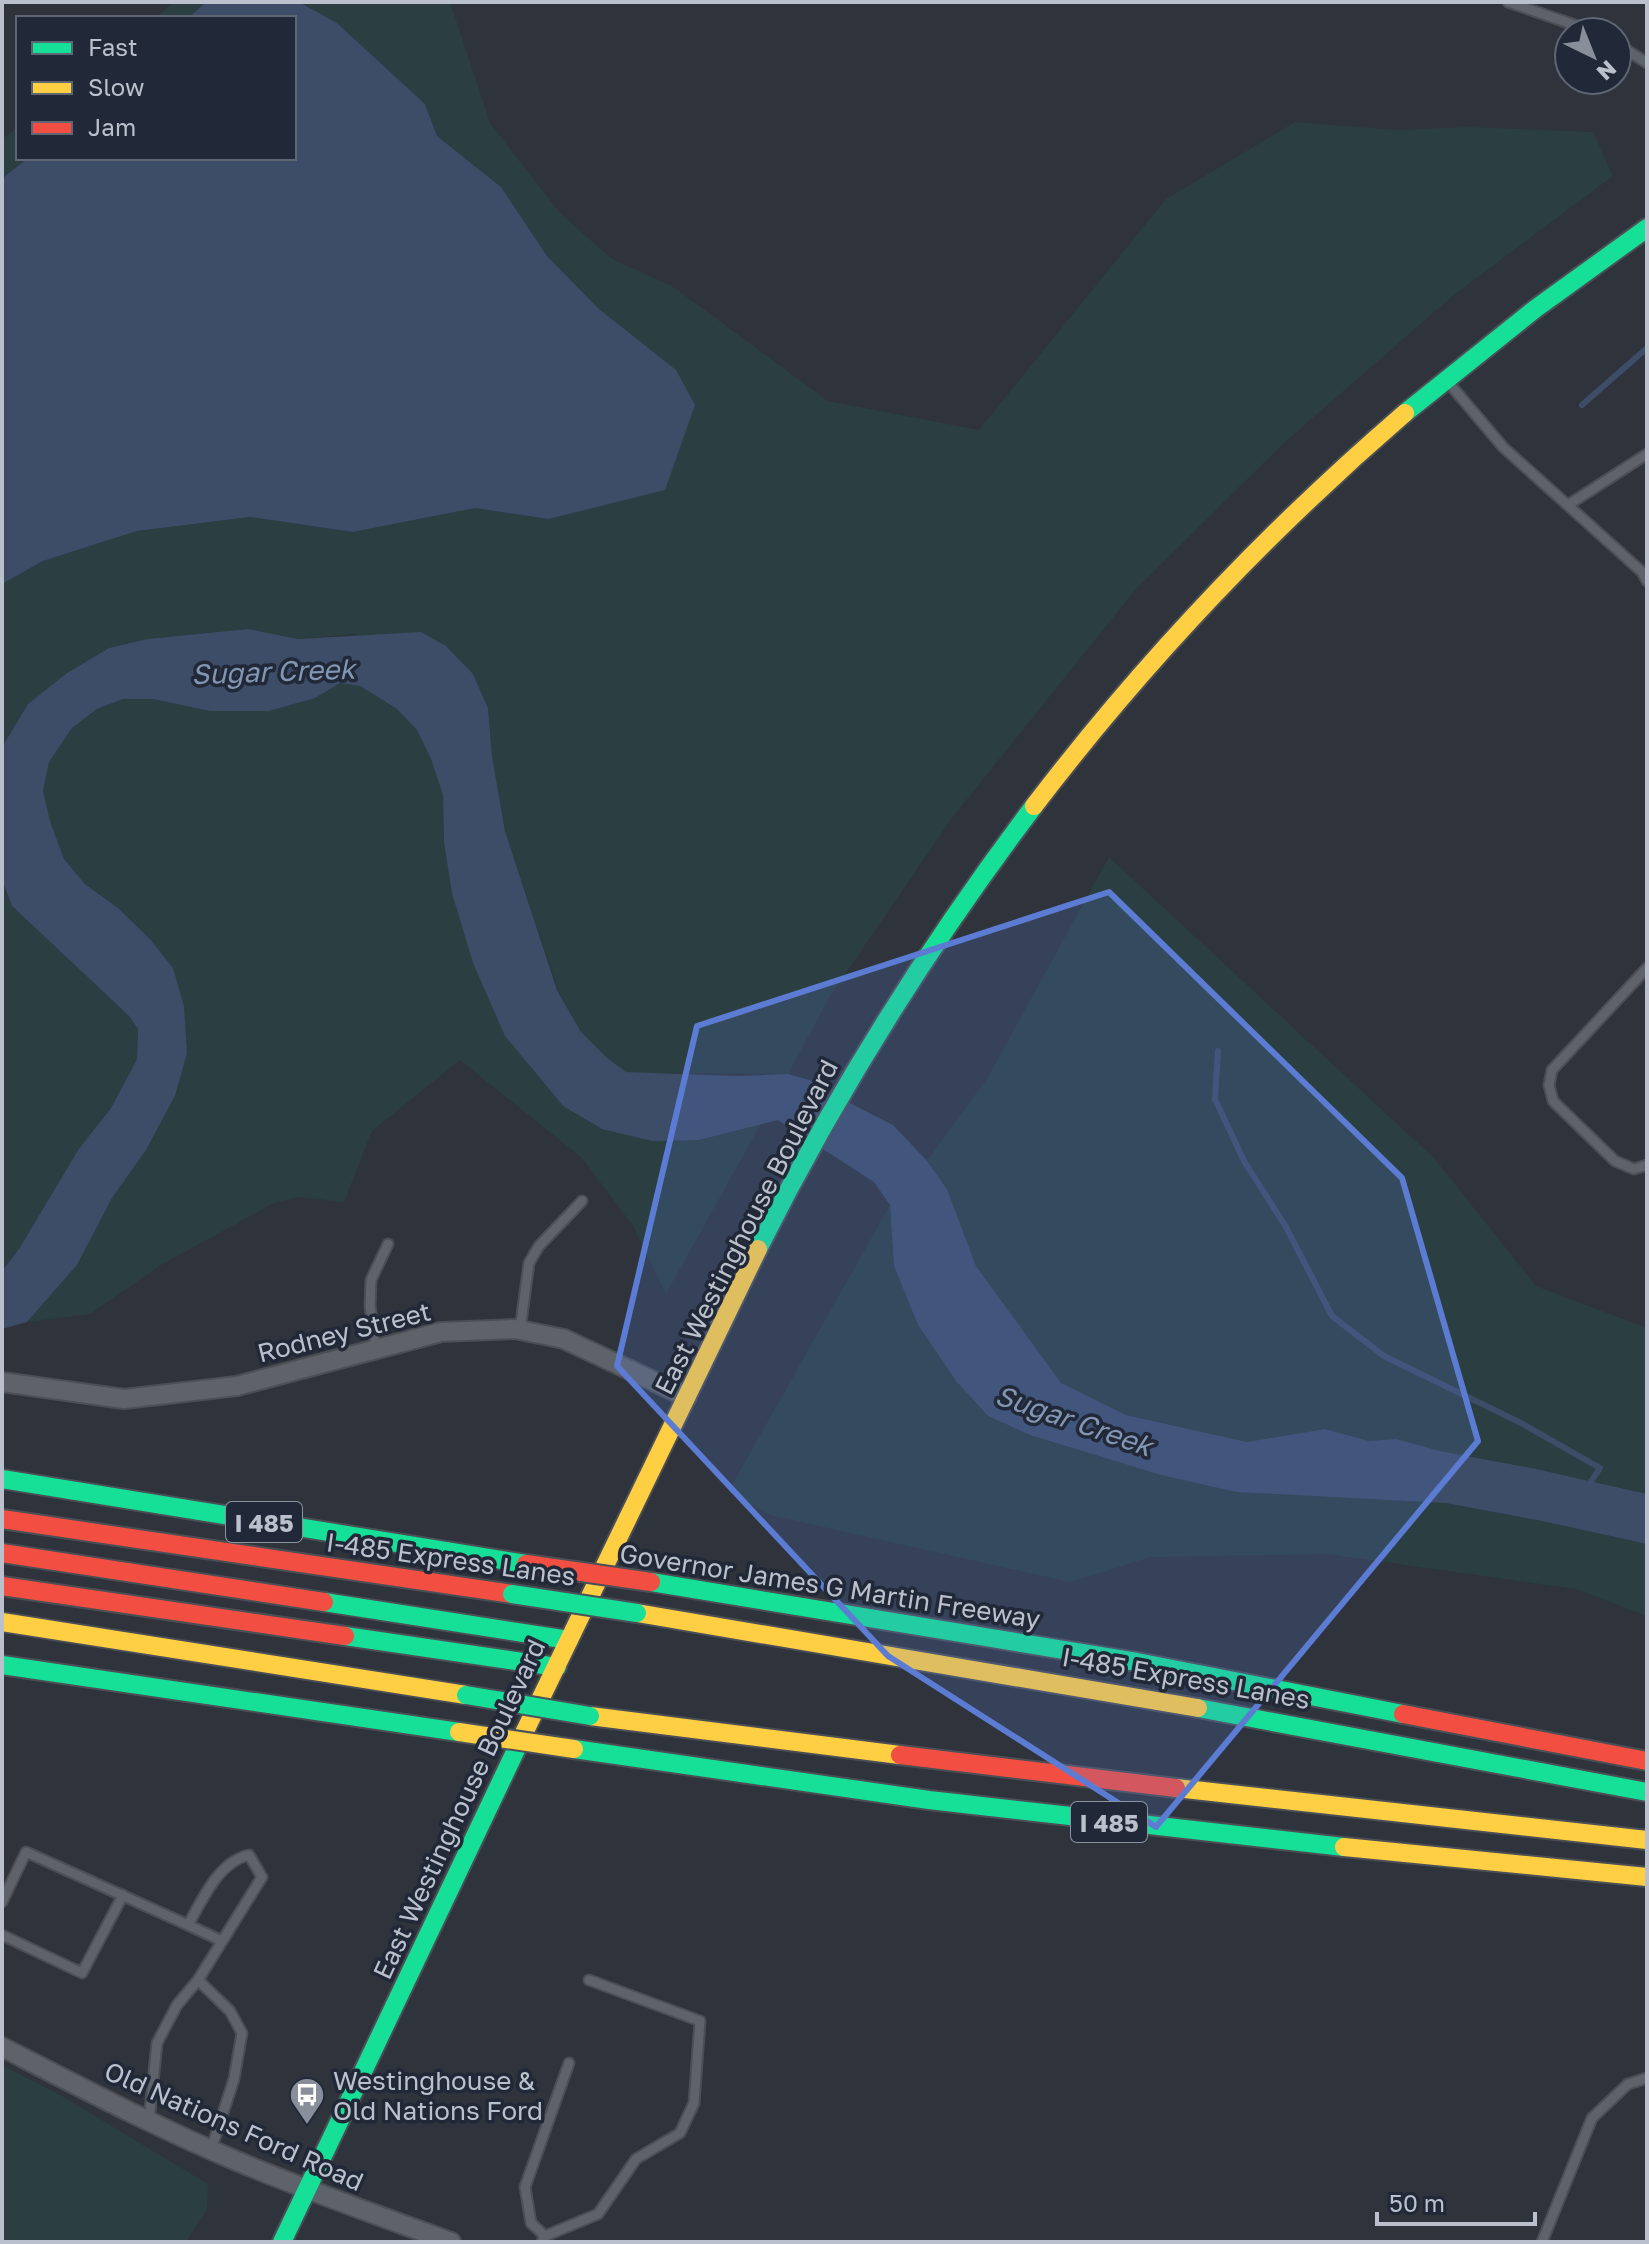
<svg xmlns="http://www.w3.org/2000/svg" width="1649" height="2244" font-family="'Golos Text',sans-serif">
<rect width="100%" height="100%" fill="#2e333c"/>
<path fill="#2b3e42" d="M173 2H206L188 18H156Z
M299 2H450L490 123 560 213 612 259 672 286 828 401 979 430 1166 199 1295 122 1397 130 1467 127 1593 132 1613 176 1454 295 1286 441 1136 589 952 818 829 998 788 1074 626 1073 606 1057 581 1032 558 990 505 831 492 756 488 708 473 674 355 634 298 639 248 629 147 639 109 648 67 673 28 704 2 747V584L43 561 137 531 250 517 353 532 475 508 549 519 665 489 599 309 547 256 501 187 437 136 425 104 337 23Z
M18 127V158H28L5 176 2 183V139Z
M339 683 360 686 397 709 417 730 431 759 443 795 444 842 528 1064 563 1106 602 1129 699 1140 762 1122 666 1294 633 1226 582 1158 460 1060 372 1131 344 1202 300 1197 274 1203 161 1265 90 1314 27 1322 77 1265 112 1198 146 1150 175 1096 173 968 150 939 118 908 85 884 64 859 50 821 43 791 49 762 72 728 97 709 123 699H153L210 711 315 698Z
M1109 857 1435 1159 1536 1286 1647 1328V1494L1532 1468 1440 1451 1396 1439 1369 1441 1325 1429 1247 1442 1126 1415 1061 1384 976 1266 947 1189 927 1161 988 1077Z
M2 880 12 906 129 1016 138 1028 137 1059 111 1108 78 1150 19 1249 2 1271Z
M890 1205 894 1266 918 1325 956 1381 988 1416 1030 1435 1161 1475 1236 1492 1444 1503 1542 1521 1647 1544V1616L1576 1589 1328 1554 1151 1557 1070 1582 770 1515 728 1492Z
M2 2065 62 2096 208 2184 207 2209 186 2242H2Z"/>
<path fill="#3d4c67" d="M206 2H299L337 23 425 104 437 136 501 187 547 256 599 309 676 370 695 405 665 490 549 519 475 508 353 532 250 517 137 531 43 561 2 584V183L5 176 28 158H294V18H188Z
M248 629 298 639 421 632 446 646 473 674 488 708 492 756 505 831 557 990 581 1032 606 1057 626 1072 738 1076 788 1074 813 1081 832 1094 893 1125 927 1161 947 1189 976 1266 1061 1383 1126 1415 1247 1442 1325 1429 1369 1441 1396 1439 1440 1451 1532 1468 1647 1494V1544L1542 1521 1445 1503 1236 1492 1161 1475 1030 1435 988 1416 956 1381 918 1325 894 1266 890 1205 874 1182 778 1120 699 1140 652 1141 602 1129 563 1106 505 1036 473 963 452 893 444 842 443 795 431 759 417 730 397 709 360 686 340 683 315 698 269 711H210L153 699H123L97 709 72 728 49 762 43 791 50 821 64 859 85 884 118 908 150 939 173 968 184 1006 187 1053 175 1096 146 1150 112 1198 77 1265 27 1322 2 1329V1271L19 1249 78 1150 111 1108 137 1059 138 1029 129 1016 12 906 2 880V747L28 704 67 673 109 648 147 639Z"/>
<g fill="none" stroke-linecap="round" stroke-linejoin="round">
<path stroke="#3d4c67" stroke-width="6" d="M1582 405 1647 348
M1218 1051 1215 1099 1244 1161 1286 1227 1332 1316 1384 1356 1521 1423 1600 1468 1586 1489"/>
<defs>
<path id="lane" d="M1508 2 1595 32
M1617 44 1647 63
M1448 382 1503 447 1642 572 1647 581
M1568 505 1647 454
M1647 968 1552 1070 1549 1085 1553 1101 1615 1161 1634 1169 1647 1165
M520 1330 529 1263 539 1246 582 1201
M376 1349 370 1306 371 1280 388 1244
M2 1902 26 1852 188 1925C203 1899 218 1862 249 1855L262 1877 198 1980 177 2005 157 2043 149 2121
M188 1925 222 1941
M2 1935 82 1973 123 1895
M198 1980 230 2011 242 2033 234 2079 211 2150
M545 2236 531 2223 525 2187 569 2063
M542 2242 545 2236 598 2214 636 2159 680 2133 694 2103 700 2021 589 1980
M1542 2242 1592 2118 1628 2084 1647 2078"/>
<path id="street" d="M2 1382 124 1399 237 1386 441 1332 515 1329 564 1339 687 1397
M2 2047C80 2087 158 2128 239 2162 308 2191 380 2216 451 2242"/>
<path id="fast" d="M1405 413 1535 309 1647 228
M758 1249C836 1093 929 945 1034 806
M2 1479 526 1564
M651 1582 1137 1662 1403 1714
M324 1602 569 1640
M345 1636 557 1667
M2 1665 459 1732
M1198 1708 1647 1792
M574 1749 929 1800 1344 1847
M282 2242 525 1731"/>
<path id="slow" d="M1034 806C1144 662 1268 531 1405 413
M637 1613 1198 1708
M2 1622 466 1695
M590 1716 900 1755
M525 1731 758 1249
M1176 1788 1647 1840
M1344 1847 1647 1877"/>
<path id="jam" d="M2 1519 512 1594
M2 1553 324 1602
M2 1586 345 1636
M1403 1714 1647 1761
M900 1755 1176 1788"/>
</defs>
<use href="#lane" stroke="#4b4f55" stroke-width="13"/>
<use href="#street" stroke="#4b4f55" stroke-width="22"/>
<use href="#fast" stroke="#4b4f55" stroke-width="22"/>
<use href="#slow" stroke="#4b4f55" stroke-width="22"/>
<use href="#jam" stroke="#4b4f55" stroke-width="22"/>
<use href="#lane" stroke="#5e626a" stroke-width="9"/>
<use href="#street" stroke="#5e626a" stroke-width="18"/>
<use href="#fast" stroke="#16e098" stroke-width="18"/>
<use href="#slow" stroke="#ffcf43" stroke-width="18"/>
<use href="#jam" stroke="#f24e42" stroke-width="18"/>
<defs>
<path id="fast-bridge" d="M512 1594 637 1613
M466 1695 590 1716"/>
<path id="slow-bridge" d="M459 1732 574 1749"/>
<path id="jam-bridge" d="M526 1564 651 1582"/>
</defs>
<use href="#fast-bridge" stroke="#4b5058" stroke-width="22" stroke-linecap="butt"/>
<use href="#slow-bridge" stroke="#4b5058" stroke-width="22" stroke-linecap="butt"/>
<use href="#jam-bridge" stroke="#4b5058" stroke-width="22" stroke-linecap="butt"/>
<use href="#fast-bridge" stroke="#16e098" stroke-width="18"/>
<use href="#slow-bridge" stroke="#ffcf43" stroke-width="18"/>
<use href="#jam-bridge" stroke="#f24e42" stroke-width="18"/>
</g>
<path fill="#5c7cd3" fill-opacity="0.2" stroke="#5c7cd3" stroke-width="6" stroke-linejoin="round" d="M1109 892 1402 1178 1478 1441 1156 1827 888 1656 617 1366 697 1026Z"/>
<defs>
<symbol id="bus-pin" viewBox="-11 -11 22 30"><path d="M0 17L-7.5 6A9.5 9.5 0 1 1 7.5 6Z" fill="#898f9a" stroke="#212938"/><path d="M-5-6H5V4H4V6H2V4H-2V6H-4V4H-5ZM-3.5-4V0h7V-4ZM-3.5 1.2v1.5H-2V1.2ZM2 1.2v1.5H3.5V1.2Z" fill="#fff"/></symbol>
</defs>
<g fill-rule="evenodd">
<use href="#bus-pin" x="287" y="2075" width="40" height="54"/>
</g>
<g text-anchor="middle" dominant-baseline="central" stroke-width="7" stroke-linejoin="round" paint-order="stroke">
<g fill="#212938" stroke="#8c93a0" stroke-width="2">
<rect x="226" y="1502" width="76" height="40" rx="6"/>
<rect x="1071" y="1802" width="76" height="40" rx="6"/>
</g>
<g font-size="24" font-weight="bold" fill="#bac0cc">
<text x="264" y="1522">I 485</text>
<text x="1109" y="1822">I 485</text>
</g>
<g font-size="26" fill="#bac0cc" stroke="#212938">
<text transform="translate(746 1227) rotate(-63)">East Westinghouse Boulevard</text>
<text transform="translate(344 1332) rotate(-14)">Rodney Street</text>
<text transform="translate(451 1559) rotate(8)">I-485 Express Lanes</text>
<text transform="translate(830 1586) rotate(9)">Governor James G Martin Freeway</text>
<text transform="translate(1186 1678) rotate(10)">I-485 Express Lanes</text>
<text transform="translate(459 1809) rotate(-65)">East Westinghouse Boulevard</text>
<text transform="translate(234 2126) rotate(24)">Old Nations Ford Road</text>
</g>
<g font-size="26" fill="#bac0cc" stroke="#212938" text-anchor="start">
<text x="333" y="2080">Westinghouse &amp;<tspan x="333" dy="30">Old Nations Ford</tspan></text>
</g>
<g font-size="28" font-style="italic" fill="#8295b2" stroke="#212938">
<text transform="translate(273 671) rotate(-2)">Sugar Creek</text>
<text transform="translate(1074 1420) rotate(19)">Sugar Creek</text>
</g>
</g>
<rect width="1649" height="2244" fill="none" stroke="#bac0cc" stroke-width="8"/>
<rect x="16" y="16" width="280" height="144" fill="#212938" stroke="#5e6573" stroke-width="2"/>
<rect x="32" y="42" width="40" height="12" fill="#16e098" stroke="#5e6573" stroke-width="2"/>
<text x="88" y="56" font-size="24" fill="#bac0cc">Fast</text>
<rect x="32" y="82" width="40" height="12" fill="#ffcf43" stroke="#5e6573" stroke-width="2"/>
<text x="88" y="96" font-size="24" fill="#bac0cc">Slow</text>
<rect x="32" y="122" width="40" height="12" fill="#f24e42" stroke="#5e6573" stroke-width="2"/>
<text x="88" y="136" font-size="24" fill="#bac0cc">Jam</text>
<g transform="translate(1593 56) rotate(137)"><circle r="38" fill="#212938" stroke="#5e6573" stroke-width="2"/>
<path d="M0-6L14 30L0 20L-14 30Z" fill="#898f9a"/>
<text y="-12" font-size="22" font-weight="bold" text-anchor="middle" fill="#bac0cc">N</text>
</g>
<path d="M1377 2212v12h158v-12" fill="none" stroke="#bac0cc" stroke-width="4"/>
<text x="1389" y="2212" font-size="24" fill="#bac0cc" stroke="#212938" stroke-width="6" paint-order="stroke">50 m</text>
</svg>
